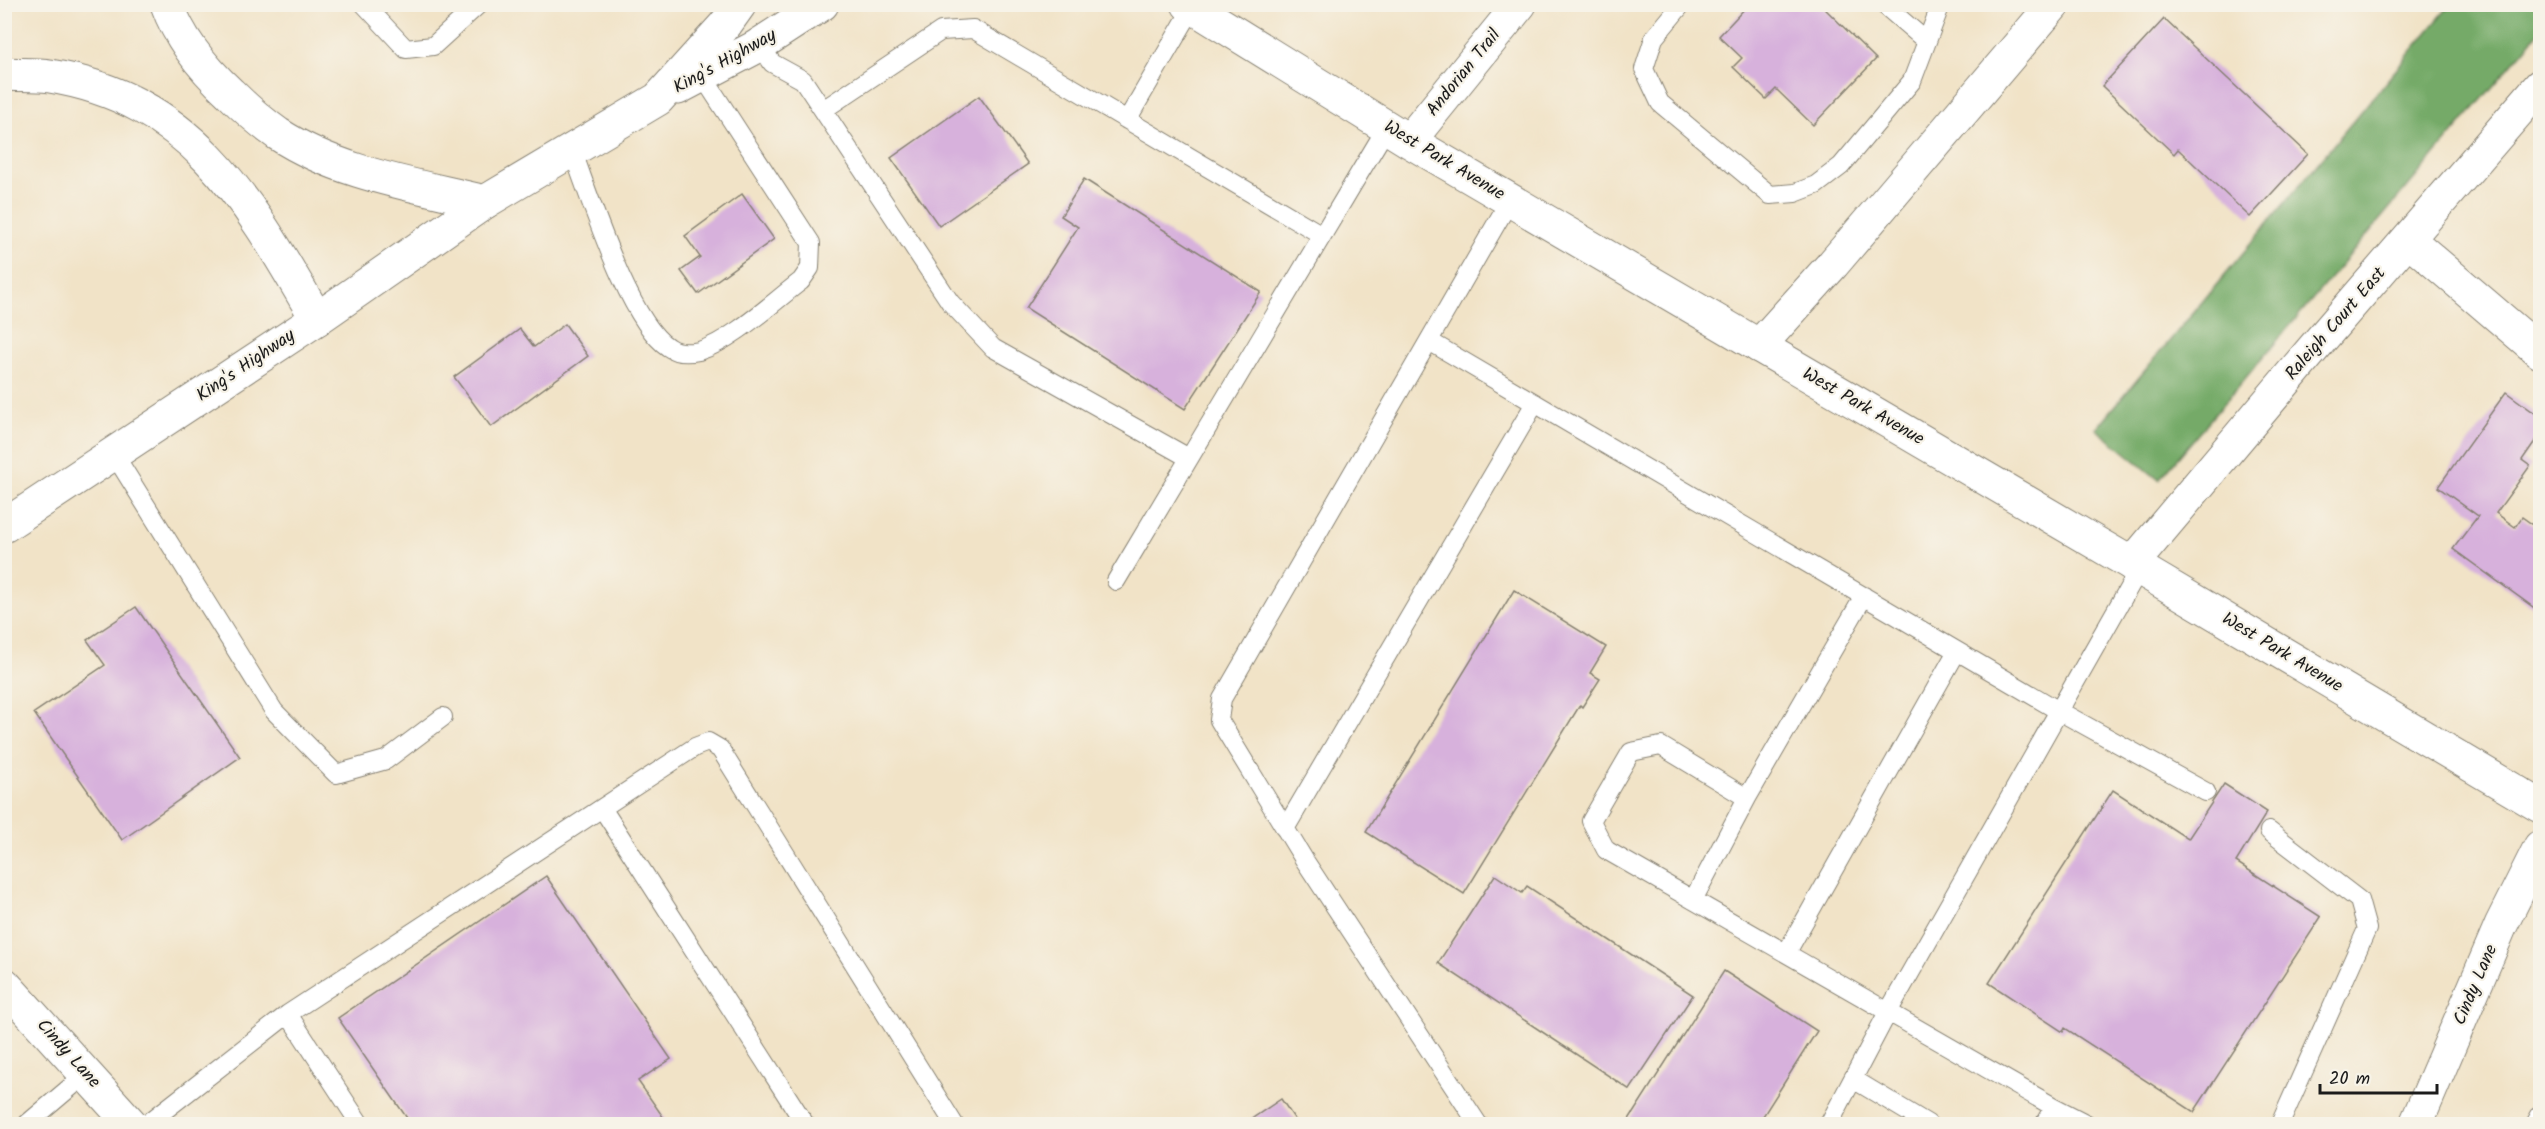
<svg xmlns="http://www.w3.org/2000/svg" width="2545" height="1129" font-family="Kalam,sans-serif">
<rect width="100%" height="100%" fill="#f7f3e8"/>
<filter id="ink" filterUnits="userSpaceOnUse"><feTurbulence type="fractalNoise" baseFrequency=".0167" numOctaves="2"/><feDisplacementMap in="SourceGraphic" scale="12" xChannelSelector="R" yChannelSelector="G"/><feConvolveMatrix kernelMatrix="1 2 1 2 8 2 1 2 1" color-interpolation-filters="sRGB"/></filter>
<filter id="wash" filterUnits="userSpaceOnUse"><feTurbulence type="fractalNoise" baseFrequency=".008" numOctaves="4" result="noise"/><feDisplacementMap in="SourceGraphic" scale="24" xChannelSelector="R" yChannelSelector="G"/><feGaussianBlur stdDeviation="1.35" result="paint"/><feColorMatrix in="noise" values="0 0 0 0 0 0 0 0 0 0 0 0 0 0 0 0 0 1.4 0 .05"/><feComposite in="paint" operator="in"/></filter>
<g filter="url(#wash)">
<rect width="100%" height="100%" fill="#f1e3c7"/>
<path fill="#75aa67" stroke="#486342" stroke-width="1.5" d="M2450 5H2540V31L2159 480 2096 429Z"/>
<g id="blocks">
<path fill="#d7b1dc" d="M1749 4H1820L1876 59 1813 125 1776 89 1766 99 1733 67 1742 58 1719 36Z
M2164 19 2308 154 2250 217 2178 149 2174 154 2102 86Z
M979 96 1028 164 939 226 891 158Z
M1084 179 1261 292 1185 409 1026 308 1078 227 1061 216Z
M742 194 774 239 698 294 681 271 700 257 685 236Z
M565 324 588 356 491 427 454 377 520 329 534 347Z
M2506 392 2540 417V434L2522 460 2530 466 2496 513 2515 527 2522 517 2540 530V612L2453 549 2478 516 2438 487Z
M1514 590 1606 647 1590 673 1600 679 1582 707 1580 705 1464 894 1366 832Z
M136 607 240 757 122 840 34 713 105 665 87 640Z
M2224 784 2267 812 2236 862 2321 917 2194 1112 2065 1028 2063 1032 1989 983 2113 790 2188 839Z
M1495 875 1522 893 1527 886 1693 995 1630 1090 1438 963Z
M546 876 671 1059 638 1081 668 1124H411L338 1018Z
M1724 971 1817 1031 1758 1124H1626Z
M1281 1099 1298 1124H1253L1250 1120Z"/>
</g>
</g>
<g filter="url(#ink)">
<use href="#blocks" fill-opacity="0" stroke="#868072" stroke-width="1.5"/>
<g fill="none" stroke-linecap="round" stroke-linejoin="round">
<defs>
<path id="service" d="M364 4 406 49 433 46 479 4
M1682 4 1654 38 1644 69 1660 103 1770 195 1795 193 1816 185 1841 166 1912 81 1941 4
M1883 4 1926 41
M760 44 772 63 803 80 950 302 993 348 1189 458
M823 110 941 31 973 29 1322 235
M1127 120 1193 7
M572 150C590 197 629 322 668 347 676 353 689 353 699 351 732 341 773 302 801 281L810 268 811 243 702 75
M1429 341 2059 711 2206 792
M114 454 274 711 336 774 386 760 443 717
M1116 581 1387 127
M1864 596 1747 798 1661 746 1631 752 1591 821 1606 850 2054 1107
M602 808 805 1124
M1285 829 1535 403
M2269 831 2359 900 2367 929 2280 1124
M1693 900 1747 798
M1787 952 1957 651
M288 1014 360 1124
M1853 1079 1928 1124
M27 1124 86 1074
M147 1124 288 1014 695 747 708 742 720 749 954 1124
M1478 1124 1305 861 1219 720 1222 699 1510 200
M1829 1124 1888 1012 2140 568
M2044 1124 2054 1107 2087 1124
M2535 1124 2540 1115"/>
<path id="minor" d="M2409 240 2540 352
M1759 346 1833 264 2054 4
M2132 564 2312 350 2540 86"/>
<path id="tertiary" d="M1188 4 1409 141 2132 564 2540 806
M678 88 756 47 822 4
M1409 141 1520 4
M4 526 317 319 485 202 658 99 725 25 740 4
M4 984 131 1124
M2416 1124 2501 925 2540 847"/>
<path id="primary" d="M167 4C179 38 204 69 230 93 245 108 261 122 278 134 339 174 416 185 485 202
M4 74C19 75 36 74 50 76 195 100 250 204 317 319"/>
</defs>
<use href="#service" stroke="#868072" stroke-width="20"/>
<use href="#minor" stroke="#868072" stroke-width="35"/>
<use href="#tertiary" stroke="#868072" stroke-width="35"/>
<use href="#primary" stroke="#868072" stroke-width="35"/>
<use href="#service" stroke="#fff" stroke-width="18"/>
<use href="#minor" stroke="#fff" stroke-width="33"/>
<use href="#tertiary" stroke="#fff" stroke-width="33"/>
<use href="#primary" stroke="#fff" stroke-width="33"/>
</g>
</g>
<g text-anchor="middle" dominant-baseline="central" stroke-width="4.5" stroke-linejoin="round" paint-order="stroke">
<g font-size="18" fill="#1c1c1c" stroke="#f7f3e8">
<text transform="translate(725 62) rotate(-29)">King's Highway</text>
<text transform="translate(1464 73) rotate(-51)">Andorian Trail</text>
<text transform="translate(1444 161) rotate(31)">West Park Avenue</text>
<text transform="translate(2336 324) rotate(-49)">Raleigh Court East</text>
<text transform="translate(246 366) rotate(-34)">King's Highway</text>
<text transform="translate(1863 407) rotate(30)">West Park Avenue</text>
<text transform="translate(2282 653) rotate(31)">West Park Avenue</text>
<text transform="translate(2476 985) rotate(-67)">Cindy Lane</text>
<text transform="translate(68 1054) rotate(48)">Cindy Lane</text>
</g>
</g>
<rect width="2545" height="1129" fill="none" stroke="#f7f3e8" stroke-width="24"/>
<path d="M2320 1084v9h117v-9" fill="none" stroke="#1c1c1c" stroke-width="3"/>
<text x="2329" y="1084" font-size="18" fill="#1c1c1c" stroke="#f7f3e8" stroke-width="4.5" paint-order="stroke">20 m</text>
</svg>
